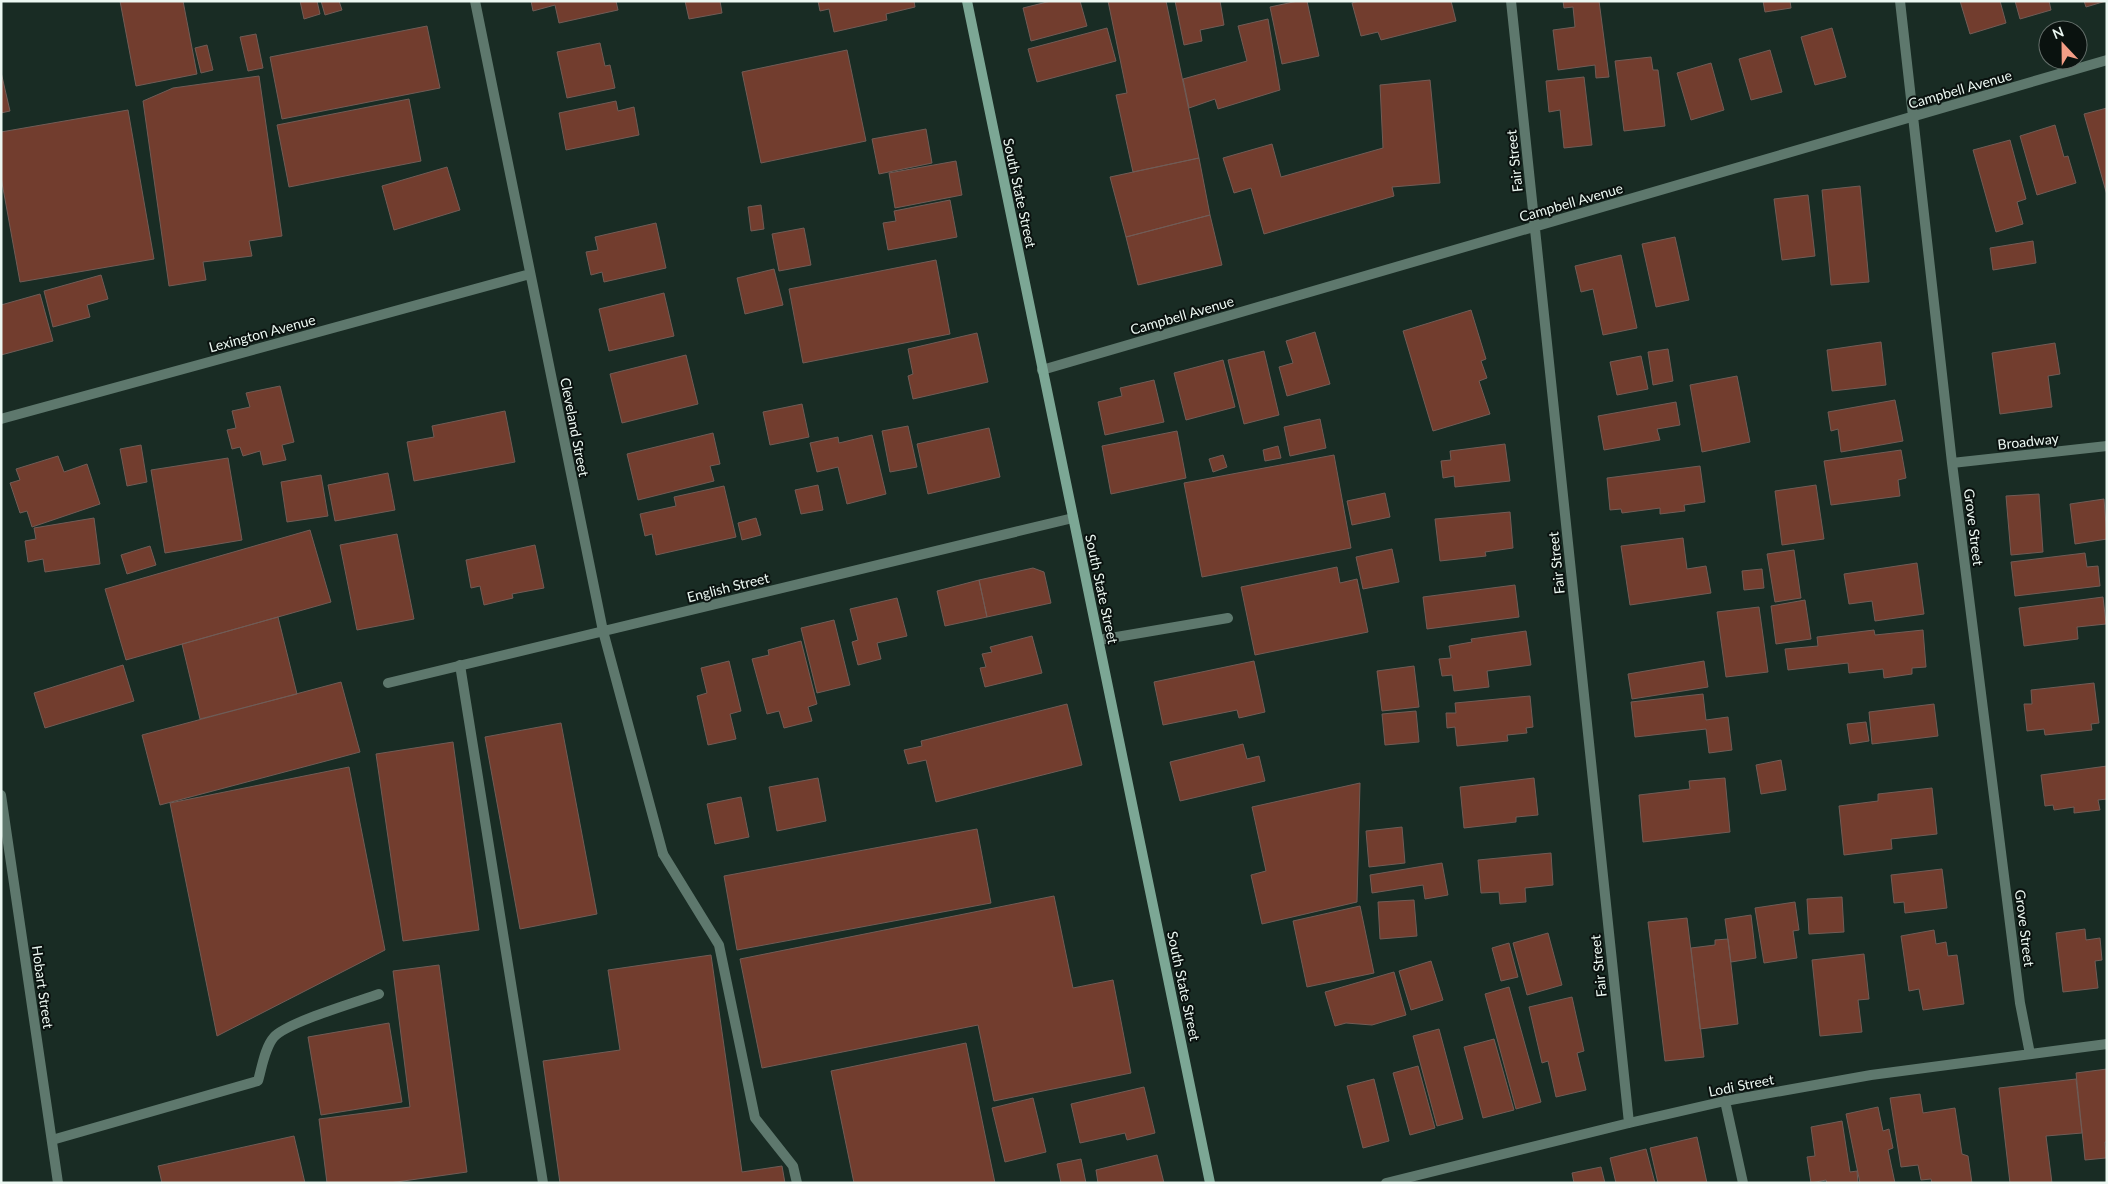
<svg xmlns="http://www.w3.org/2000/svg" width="2108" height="1184" font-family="Lato,sans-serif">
<rect width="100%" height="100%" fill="#192c24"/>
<path fill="#723d2e" stroke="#715c56" d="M120 1H183L197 74 136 86Z
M300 1H317L320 14 304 19Z
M321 1H339L342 10 325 15Z
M531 1H616L618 10 559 23 555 5 533 11Z
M685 1H720L722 13 689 19Z
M818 1H914L915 7 886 14 887 20 834 32 829 9 820 11Z
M1051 1H1080L1087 26 1031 41 1023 8Z
M1108 1H1166L1199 158 1133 172 1116 95 1127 93Z
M1175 1H1220L1224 25 1200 30 1202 41 1184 45Z
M1298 1H1307L1319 56 1282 64 1270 7Z
M1359 1H1451L1456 21 1381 40 1378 32 1361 36 1352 3Z
M1563 1H1599L1609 77 1596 78 1595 65 1558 70 1553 30 1575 27 1573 7 1564 8Z
M1763 1H1790L1791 8 1765 12Z
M1960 1H2000L2006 23 1970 34Z
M2015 1H2049L2051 10 2020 19Z
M2084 1H2106L2086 7Z
M1268 19 1280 90 1218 109 1215 99 1189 108 1183 79 1247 61 1238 26Z
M427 26 440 88 282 119 270 57Z
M1107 28 1116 61 1037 82 1028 49Z
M1832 28 1846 77 1815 85 1801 37Z
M256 34 263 68 248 71 240 37Z
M600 43 605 66 610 65 615 88 567 98 557 52Z
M207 45 213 70 201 73 195 48Z
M847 50 866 141 761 163 742 72Z
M1770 50 1782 92 1751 100 1739 59Z
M1651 57 1653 70H1658L1665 126 1624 131 1615 61Z
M1711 63 1724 110 1691 120 1677 73Z
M1 72 10 111 1 113Z
M259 76 282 236 249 241 252 256 203 262 206 280 169 286 143 101 173 88Z
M1584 77 1592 145 1564 148 1560 110 1549 112 1546 81Z
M1430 80 1440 183 1392 187 1394 196 1264 234 1251 188 1234 193 1223 158 1272 144 1281 177 1383 148 1380 85Z
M409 99 421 161 289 187 277 125Z
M616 101 618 111 634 107 639 135 566 150 559 113Z
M2107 108V195L2084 114Z
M128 110 154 259 20 282 1 177V132Z
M2055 125 2064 157 2068 156 2076 183 2037 195 2020 136Z
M926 129 932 163 879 174 872 139Z
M2010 140 2026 199 2017 202 2023 224 1996 232 1973 150Z
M1199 158 1210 215 1126 237 1110 177Z
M956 161 962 195 895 208 889 173Z
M447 167 460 210 394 230 382 186Z
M1860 186 1869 282 1831 285 1822 190Z
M1808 195 1815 256 1782 260 1774 199Z
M950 200 957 237 888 250 883 223 896 221 894 211Z
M761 205 764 229 751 231 748 207Z
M1210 215 1222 265 1138 285 1126 237Z
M656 223 666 268 604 282 602 272 591 275 586 252 598 250 595 237Z
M804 228 811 265 779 271 772 234Z
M1675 237 1689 300 1656 307 1642 244Z
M2033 241 2036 263 1993 270 1990 248Z
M1621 255 1637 328 1603 335 1593 289 1581 292 1575 266Z
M936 260 950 334 803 363 789 289Z
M774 269 783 305 745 314 737 278Z
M101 275 108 299 87 305 90 317 53 327 44 291Z
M664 293 674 336 609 351 599 309Z
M40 294 53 341 1 355V305Z
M1471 310 1486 359 1481 361 1487 378 1479 381 1490 414 1433 431 1403 331Z
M1315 332 1330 384 1287 396 1279 367 1293 363 1286 341Z
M977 333 988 382 913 399 908 376 913 374 908 349Z
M1881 342 1886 385 1832 391 1827 350Z
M2055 343 2060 374 2048 376 2052 407 2000 414 1992 353Z
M1668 349 1673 381 1653 385 1648 352Z
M1264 351 1279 415 1244 424 1228 360Z
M686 355 698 404 622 423 610 374Z
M1641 356 1648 389 1617 395 1610 362Z
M1223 360 1235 407 1186 420 1174 373Z
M1737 376 1750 442 1702 452 1690 385Z
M1154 380 1164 422 1105 435 1098 402 1122 396 1120 388Z
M280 386 294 442 282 445 286 460 263 465 260 451 243 456 240 447 232 449 227 430 236 428 232 411 250 407 246 393Z
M1895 400 1903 441 1841 452 1838 429 1831 431 1828 412Z
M1676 402 1680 425 1657 429 1660 440 1604 450 1598 416Z
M802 404 809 437 770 445 763 412Z
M505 411 515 462 414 481 407 442 434 437 432 426Z
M1320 419 1326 448 1290 456 1284 427Z
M908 426 917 467 890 472 882 431Z
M989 428 1000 477 928 494 917 444Z
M1177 431 1186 478 1111 494 1102 446Z
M713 433 720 464 710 466 714 481 638 500 627 454Z
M872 435 886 494 847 504 838 467 817 472 810 443 838 437 839 443Z
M1505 444 1510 481 1455 487 1454 476 1443 478 1441 461 1451 460 1450 451Z
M141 445 147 482 127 486 120 449Z
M1278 446 1281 458 1265 461 1263 450Z
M1901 450 1906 478 1898 480 1900 496 1831 505 1824 461Z
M1223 455 1227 467 1213 472 1209 459Z
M1334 455 1351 548 1202 577 1184 483Z
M58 456 64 472 87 464 100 504 32 527 27 511 20 513 10 483 20 480 16 469Z
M228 458 242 540 165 553 151 470Z
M1700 466 1705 502 1684 505 1685 511 1660 514V508L1622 513 1621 509 1610 510 1607 478Z
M388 473 395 510 335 521 328 485Z
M321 475 328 516 287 522 281 482Z
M818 485 823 510 801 514 795 490Z
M1816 485 1824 539 1782 545 1775 491Z
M724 486 736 537 656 555 652 534 645 536 640 514 676 506 674 497Z
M1385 493 1390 517 1352 525 1347 501Z
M2039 494 2043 552 2011 555 2006 496Z
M2104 499 2107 539 2075 544 2070 504Z
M1510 512 1513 548 1485 552 1486 556 1440 561 1435 519Z
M94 518 100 564 45 572 43 559 28 562 25 541 36 539 34 528Z
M756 518 761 535 742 540 738 523Z
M310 530 331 602 126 660 105 589Z
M397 534 414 619 357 630 340 545Z
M1683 538 1687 569 1706 566 1711 593 1630 605 1621 546Z
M535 545 544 588 512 594 513 598 484 605 480 586 471 588 466 560Z
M150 546 156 565 127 574 121 555Z
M1392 549 1399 582 1363 589 1356 557Z
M1794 550 1801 598 1775 602 1767 554Z
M2085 553 2087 567 2098 566 2100 586 2015 596 2011 562Z
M1917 563 1924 614 1875 621 1872 601 1849 604 1844 574Z
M1337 567 1340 583 1357 579 1368 632 1255 655 1241 587Z
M1033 568 1044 572 1051 603 987 617 979 580Z
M1762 569 1764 588 1744 590 1742 571Z
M979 580 987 617 945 626 937 591Z
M1515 585 1519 617 1427 629 1423 597Z
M2103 597 2106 624 2077 627 2078 639 2024 646 2019 608Z
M897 598 907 636 877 643 881 659 858 665 852 642 858 640 850 609Z
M1805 600 1811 639 1776 644 1771 606Z
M1759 607 1768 672 1726 677 1717 612Z
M278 617 297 694 200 719 182 644Z
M834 620 850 685 817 693 801 628Z
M1874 630 1875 635 1923 630 1926 667 1912 668V674L1884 678 1883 669 1849 673 1848 663 1788 670 1785 649 1818 646 1817 637Z
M1526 631 1531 665 1487 671 1489 687 1454 691 1452 675 1442 676 1439 659 1451 658 1449 646 1472 642 1471 639Z
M1032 636 1042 673 985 687 980 668 986 667 982 654 992 652 990 647Z
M801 641 817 704 808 707 812 721 784 728 779 711 767 714 752 659 769 655 768 650Z
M729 661 741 711 730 714 736 739 708 745 697 696 707 693 701 668Z
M1254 661 1265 712 1239 718 1237 710 1163 725 1154 682Z
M1704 661 1708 687 1632 699 1628 674Z
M123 665 134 701 45 728 34 693Z
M1414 666 1419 707 1382 711 1377 671Z
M341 682 360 752 160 805 142 735Z
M2094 683 2099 723 2091 724 2092 730 2045 735 2044 729 2027 731 2024 704H2032L2031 690Z
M1703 694 1706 720 1728 717 1732 750 1709 753 1706 729 1635 737 1631 702Z
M1530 696 1533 727 1526 728 1527 733 1507 735 1508 741 1457 746 1455 727 1447 728 1446 713H1456L1455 703Z
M1067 704 1082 765 936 802 926 760 908 764 904 750 922 746 921 741Z
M1934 704 1938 736 1872 744 1869 712Z
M1416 711 1419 742 1385 745 1382 714Z
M1866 722 1869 741 1850 744 1847 724Z
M561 723 597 914 520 929 485 737Z
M453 742 479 930 403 941 376 754Z
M1243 744 1247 759 1259 756 1265 781 1180 801 1170 762Z
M1781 760 1786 790 1761 794 1756 765Z
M2107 766V799L2098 800 2100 810 2074 813V807L2054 810 2053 805 2045 806 2041 775Z
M349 767 385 950 217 1036 170 803Z
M818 778 826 821 777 831 769 787Z
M1534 778 1538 815 1516 817V822L1464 828 1460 787Z
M1725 778 1730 832 1643 842 1639 795 1690 789 1689 781Z
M1360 783 1357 902 1262 924 1251 875 1266 871 1252 807Z
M1932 788 1937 834 1891 839 1892 849 1844 855 1839 806 1878 801V794Z
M741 797 749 837 715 844 707 804Z
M1402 827 1405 863 1369 867 1366 831Z
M977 829 991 903 737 950 724 876Z
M1551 853 1553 885 1525 888 1526 902 1500 904 1499 892 1481 893 1478 860Z
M1442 863 1448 895 1425 899 1423 885 1372 893 1370 875Z
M1942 869 1947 908 1905 913 1904 902 1894 903 1891 875Z
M1054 896 1073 988 1113 980 1131 1073 994 1101 978 1025 762 1068 740 959Z
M1842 897 1844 932 1809 934 1807 899Z
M1414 900 1417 936 1380 939 1378 902Z
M1795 902 1799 930 1793 931 1797 958 1764 963 1755 908Z
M1360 906 1374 973 1307 987 1293 921Z
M1751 915 1756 958 1731 962 1725 919Z
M1687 918 1704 1057 1665 1061 1648 922Z
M2085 929 2086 940 2100 938 2102 960 2095 961 2098 988 2063 992 2056 933Z
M1934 930 1936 944 1946 942 1948 956 1957 955 1964 1004 1923 1010 1919 989 1909 991 1901 936Z
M1548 933 1562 985 1527 995 1513 943Z
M1728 939 1738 1024 1700 1029 1691 948 1715 945V940Z
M1509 943 1518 977 1501 981 1492 948Z
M1864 954 1869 999 1858 1000 1862 1032 1820 1036 1812 960Z
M711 955 742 1172 782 1166 785 1183H560L543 1061 620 1050 608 970Z
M1431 961 1443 1000 1411 1010 1399 971Z
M439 965 467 1172 389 1183H327L319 1119 410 1107 393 971Z
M1394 972 1406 1015 1372 1025 1346 1023 1335 1026 1325 992Z
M1509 987 1541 1102 1516 1109 1485 994Z
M1572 997 1584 1051 1577 1053 1586 1090 1556 1097 1548 1061 1542 1063 1529 1007Z
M389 1023 402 1102 321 1115 308 1037Z
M1439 1029 1463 1119 1437 1126 1413 1036Z
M1494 1039 1514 1110 1483 1118 1464 1047Z
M966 1043 995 1183H854L831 1071Z
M1418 1066 1435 1128 1410 1135 1393 1073Z
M2107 1069V1142H2105L2106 1158 2085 1160 2076 1073Z
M1374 1079 1389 1141 1363 1148 1347 1086Z
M2076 1079 2082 1133 2046 1136 2052 1183H2010L1999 1088Z
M1144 1087 1155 1133 1127 1140 1125 1133 1080 1143 1071 1104Z
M1920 1094 1923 1113 1955 1108 1962 1154 1968 1156 1972 1183H1932L1931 1179 1921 1180 1918 1165 1901 1167 1890 1098Z
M1033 1098 1046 1152 1005 1162 992 1108Z
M1878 1107 1883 1131 1889 1129 1893 1148 1888 1150 1895 1183H1860L1846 1114Z
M1842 1121 1850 1172 1857 1171 1858 1183H1827L1826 1180 1811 1183 1807 1157 1815 1156 1811 1127Z
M294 1136 305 1183H162L158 1166Z
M1697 1137 1707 1183H1658L1650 1148Z
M1646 1149 1655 1183H1616L1610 1158Z
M1157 1155 1164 1183H1098L1096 1170Z
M1081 1159 1086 1183H1061L1057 1164Z
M1601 1167 1605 1183H1574L1572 1173Z"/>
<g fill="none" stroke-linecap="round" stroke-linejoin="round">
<path stroke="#5e786d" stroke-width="10" d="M1099 640 1228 618
M460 665 543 1183
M663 854 719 945 755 1118 793 1166 797 1183
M52 1140 258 1081C262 1067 265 1047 274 1037 288 1022 357 1002 379 994"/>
<path stroke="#5e786d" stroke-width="10" d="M475 1 603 631 663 854
M1511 1 1629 1123
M1900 1 1952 463 2020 1003 2030 1054
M1042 370 2107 60
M1 419 530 274
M1952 463 2107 446
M388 683 1073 518
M1 795 58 1183
M1725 1101 1743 1183
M1386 1183 1629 1123 1725 1101 1871 1075 2107 1044"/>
<path stroke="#7ca795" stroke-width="10" d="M967 1 1210 1183"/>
</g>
<g text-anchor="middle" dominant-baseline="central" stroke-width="4" stroke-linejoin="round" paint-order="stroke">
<g font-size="14" fill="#ecf8f2" stroke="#0a120f">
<text transform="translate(1960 89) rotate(-16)">Campbell Avenue</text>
<text transform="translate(1514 161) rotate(-96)">Fair Street</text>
<text transform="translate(1020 193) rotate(78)">South State Street</text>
<text transform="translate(1571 202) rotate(-16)">Campbell Avenue</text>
<text transform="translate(1182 315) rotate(-16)">Campbell Avenue</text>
<text transform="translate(262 333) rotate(-15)">Lexington Avenue</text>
<text transform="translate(575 427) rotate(79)">Cleveland Street</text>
<text transform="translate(2028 441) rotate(-6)">Broadway</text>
<text transform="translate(1974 527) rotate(83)">Grove Street</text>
<text transform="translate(1556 563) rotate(-96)">Fair Street</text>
<text transform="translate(728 587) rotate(-14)">English Street</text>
<text transform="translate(1102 589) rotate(78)">South State Street</text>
<text transform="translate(2025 928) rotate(83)">Grove Street</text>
<text transform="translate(1598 966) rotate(-96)">Fair Street</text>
<text transform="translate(1184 986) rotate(78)">South State Street</text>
<text transform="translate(43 987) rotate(82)">Hobart Street</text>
<text transform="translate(1741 1085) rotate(-11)">Lodi Street</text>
</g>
</g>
<rect width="2108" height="1184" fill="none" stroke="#ecf8f2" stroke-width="5"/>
<g transform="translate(2063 45) rotate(338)"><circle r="24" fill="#0a120f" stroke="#646e6a"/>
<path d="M0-4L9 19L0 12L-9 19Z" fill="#f49e87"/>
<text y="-8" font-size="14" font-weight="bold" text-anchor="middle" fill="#ecf8f2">N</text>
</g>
</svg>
